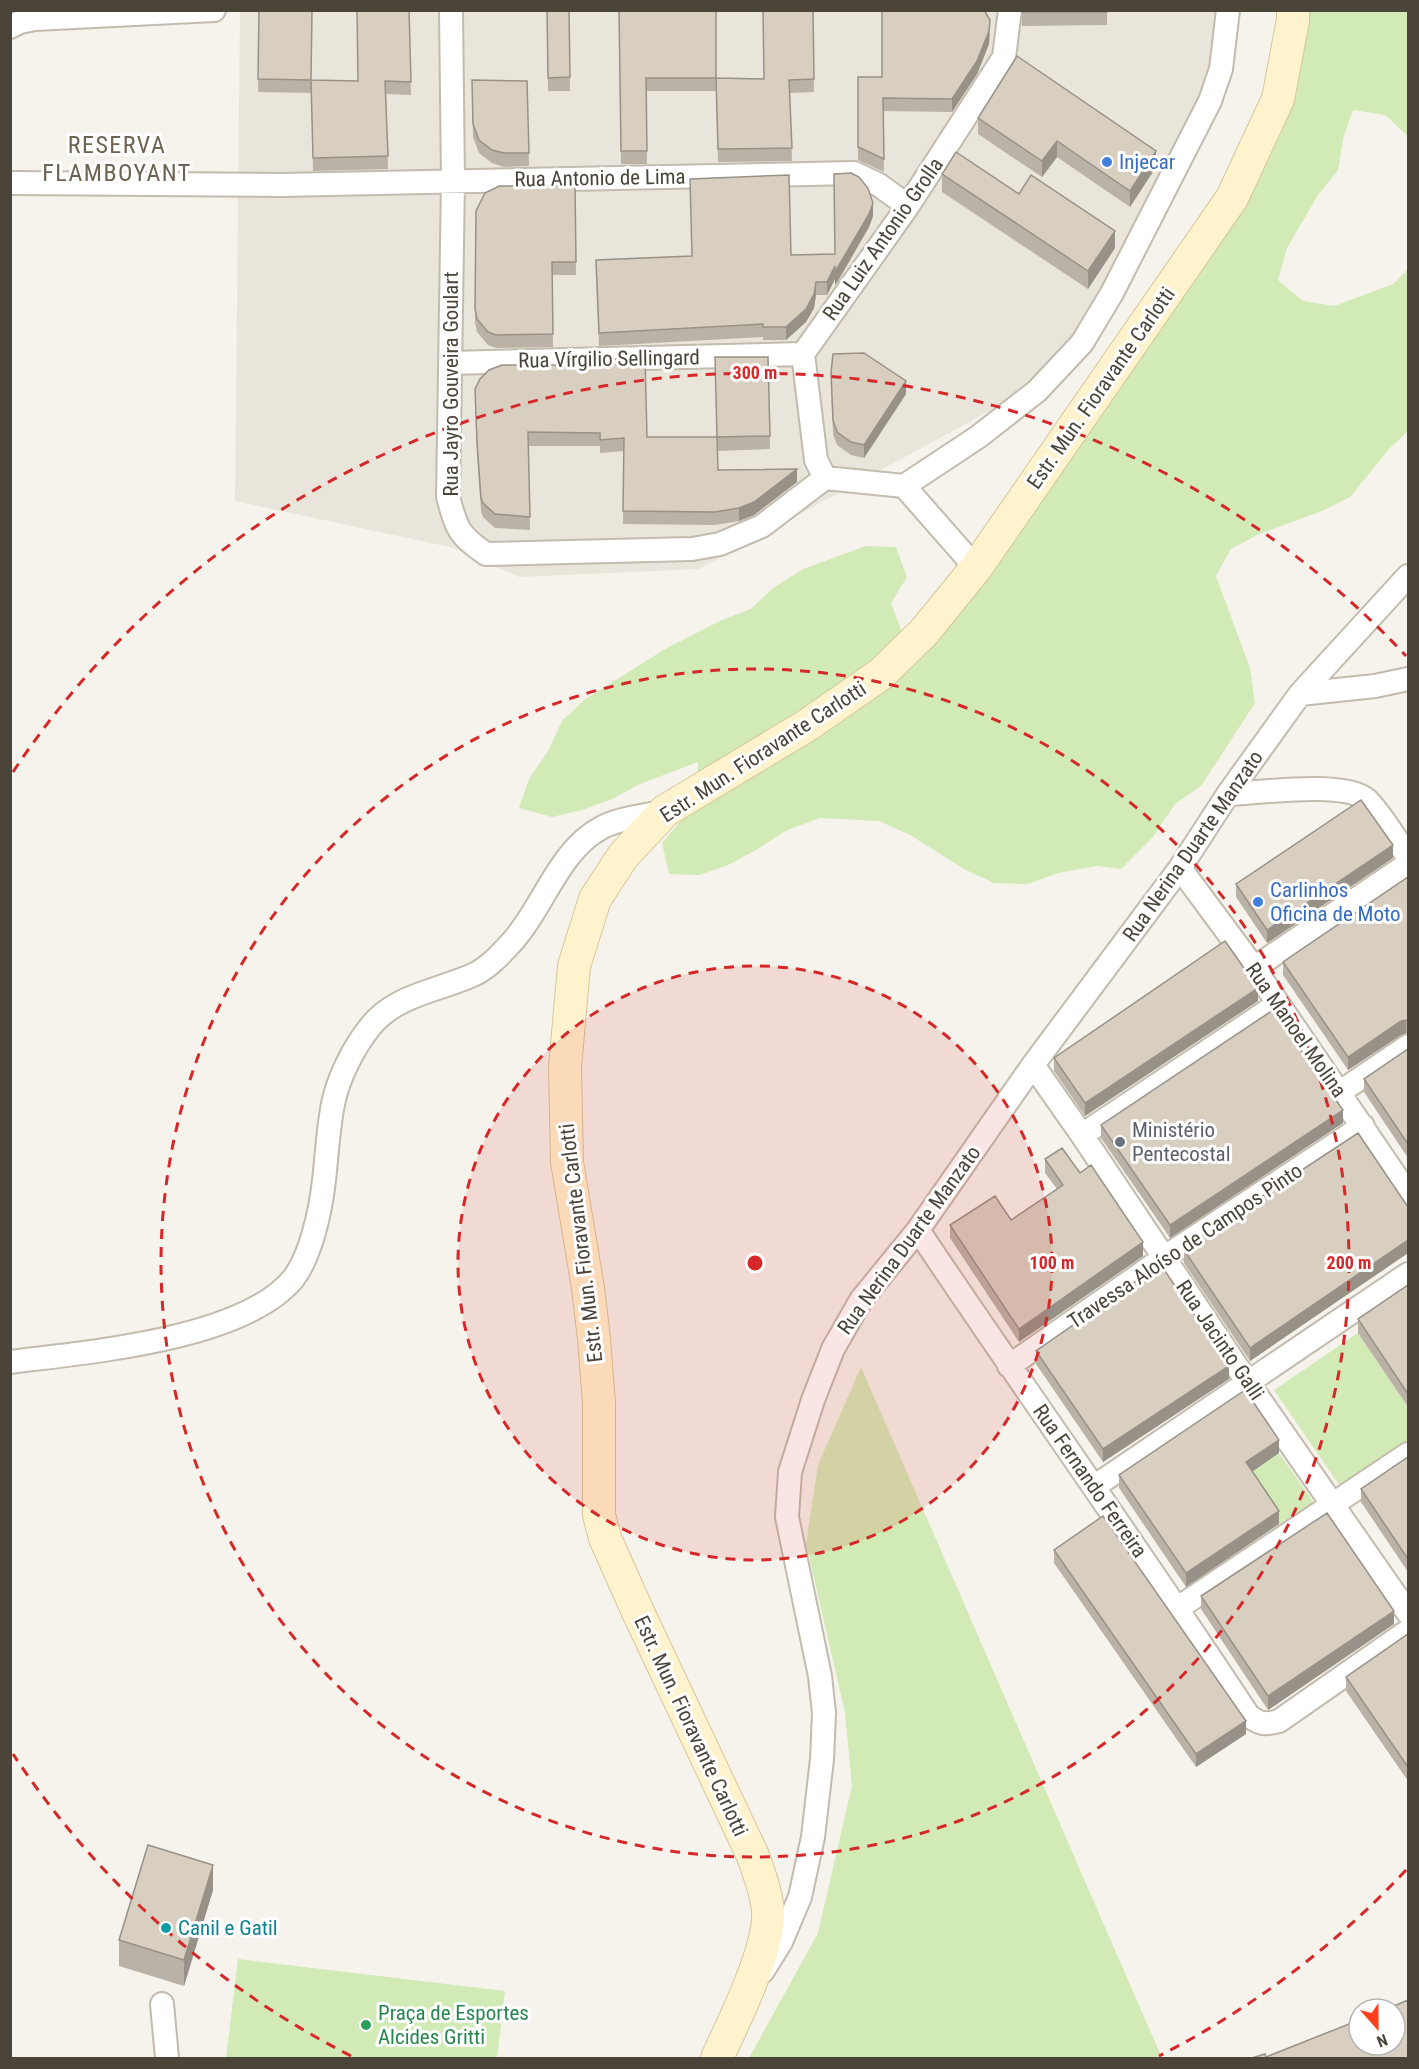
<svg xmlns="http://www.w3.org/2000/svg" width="1419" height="2069" font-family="'Roboto Condensed',sans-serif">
<rect width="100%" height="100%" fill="#f6f3ec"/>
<path fill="#eae5da" d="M240 11H1222L1215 109 1075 338 1004 403 699 569 519 577 454 548 235 501Z"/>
<path fill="#d2eab5" d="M1292 11H1408V136L1385 115 1353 110 1343 139 1338 170 1318 195 1287 248 1278 280 1303 301 1334 306 1393 284 1408 269V431L1390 448 1350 497 1322 511 1259 534 1231 549 1216 576 1250 668 1255 703 1201 786 1175 804 1153 837 1121 869 1097 866 1058 873 1028 884 994 883 964 869 910 835 879 821 820 818 787 830 756 850 728 865 699 875 669 874 662 843 682 819 697 792 698 762 640 784 612 799 582 810 552 817 519 808 529 779 548 751 562 721 584 700 665 649 722 620 751 609 773 588 803 569 866 546 896 547 907 577 891 603 902 632 946 592 956 563 984 548 1248 153Z
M1358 1333 1408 1407V1444L1342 1489 1274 1390Z
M861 1367 1162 2058H749L818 1933 852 1786 845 1713 806 1543 818 1465Z
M1279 1453 1314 1503 1280 1526 1246 1476Z
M238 1959 505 1991 497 2058H226Z"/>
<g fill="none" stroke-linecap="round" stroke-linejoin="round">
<defs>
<path id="street" d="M451 10 453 181 448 497C457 529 458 535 486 554L692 549 720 544 762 526 825 478 904 486 976 568
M10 27 20 22 35 19 214 10
M10 183 282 185 854 173 879 185 908 206
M450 363 803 354
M825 478 816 460 803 354 908 206 1004 57 1010 10
M904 486 978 437 1037 391 1082 343 1112 293 1210 101 1221 69 1228 10
M1300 694 1375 686 1408 679
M1228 794C1258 793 1346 780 1367 800 1382 815 1396 839 1408 857
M1180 868 1254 968 1408 1194
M1254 968 1408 864
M1033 1065 1082 1135 1248 1383 1408 1613
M1340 1092 1408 1046
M1082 1135 1278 1004
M918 1230C1027 1393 1141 1552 1248 1715 1259 1724 1265 1725 1279 1721L1408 1631
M10 1362C87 1352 242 1340 293 1279 311 1256 321 1209 324 1180 327 1155 328 1129 333 1104 338 1078 354 1047 370 1027 396 994 439 991 475 974 489 967 500 955 511 943 542 910 559 850 601 828 619 818 645 816 665 811
M1009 1366 1165 1257 1363 1126
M1095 1486 1408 1274
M1178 1608 1408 1454
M763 1971 781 1942 800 1897 813 1837 822 1759 824 1713 820 1676 787 1517 790 1472 813 1400 833 1349 861 1300 918 1230 1033 1065 1180 868 1228 794 1300 694 1408 576
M162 2004 167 2058"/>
<path id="secondary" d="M717 2058C733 2024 771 1947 768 1910 766 1891 759 1873 753 1856L638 1612 605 1538 599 1515V1403L594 1339 588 1288 567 1162 565 1067 574 966 595 899 623 856 665 811 806 726 881 674 924 632 976 568 1232 198 1278 99 1293 20V10"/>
</defs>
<use href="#street" stroke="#c2bbae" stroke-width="26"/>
<use href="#secondary" stroke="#d6c79b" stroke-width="34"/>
<use href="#street" stroke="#fff" stroke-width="22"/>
<use href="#secondary" stroke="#fff3cd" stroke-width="32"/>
</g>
<path fill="#bab2a6" d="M259 10 312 80 358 81 409 10 411 95 386 94 388 169 313 171 311 93 258 92Z
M547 10H569L570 91H548Z
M619 10 716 78 764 79 813 10 814 92 790 93 792 161 718 162 716 91H646L647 164H621Z
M1022 10H1107V25L1022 26Z
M990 33 989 44 977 74 952 112 883 111 884 172 858 160V77H882Z
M472 80 527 81 529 166 504 167 492 163 479 153 473 137Z
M978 118 1156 167 1130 207 1057 157 1042 177 978 134Z
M942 174 1019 194 1115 248 1088 289 942 192Z
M575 186 576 275H552L553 347 496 348 488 345 477 332 475 322 476 211Z
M873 216 869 227 838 282 835 285V279L827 295H816L814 308 806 322 786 340H763V337L599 346 596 273 791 255 835 254Z
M768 357 770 449 717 451 718 470 797 482 754 515 739 521 715 525 623 524 624 451 600 453V446H528L530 530 495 528 483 517 481 511 477 455 475 389 647 437H717Z
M831 385 906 394 864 458 851 455 837 445 833 434Z
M1393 858 1267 943 1236 897V884Z
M1408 877V1033L1401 1035 1348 1070 1283 975V962Z
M1258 1001 1085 1116 1054 1071V1058Z
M1408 1049V1158L1364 1092V1079Z
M1343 1123 1170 1238 1101 1138V1125Z
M1045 1159 1080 1173 1143 1256 1019 1342 950 1238V1225L1011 1220 1057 1189 1045 1173Z
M1408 1207V1253L1250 1361 1184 1263V1250Z
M1408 1285V1407L1358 1333V1319Z
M1036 1351 1229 1379 1103 1462 1036 1364Z
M1279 1453 1252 1471 1279 1524 1186 1587 1119 1488V1475Z
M1408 1457V1572L1361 1502V1489Z
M1054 1550 1246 1734 1196 1767 1054 1563Z
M1201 1596 1394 1624 1268 1710 1201 1609Z
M1408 1634V1781L1346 1691V1677Z
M213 1890 184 1986 119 1966V1940Z"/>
<path fill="#979187" d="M990 20 989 44 977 74 952 112V99Z
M1057 141V157L1042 177V161Z
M1156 151V167L1130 207V191Z
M873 203V216L869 227 835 285V272Z
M1115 231V248L1088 289V271Z
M835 266V279L827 295V282Z
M816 282V295L814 308 806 322 786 340V327Z
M906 381V394L864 458V445Z
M797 469V482L754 515 739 521V508Z
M1393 845V858L1267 943V930Z
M1258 988V1001L1085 1116V1103Z
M1406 1019V1033L1401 1035 1348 1070V1057L1401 1021Z
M1343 1110V1123L1170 1238V1225Z
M1408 1240V1253L1250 1361V1348Z
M1143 1242V1256L1019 1342V1329Z
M1229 1366V1379L1103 1462V1449Z
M1279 1440V1453L1246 1476V1462Z
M1279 1511V1524L1186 1587V1573Z
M1394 1611V1624L1268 1710V1696Z
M1246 1721V1734L1196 1767V1754Z
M213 1865V1890L184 1986V1960Z"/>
<path fill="#d8cfc1" stroke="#979187" stroke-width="1.5" d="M259 10H312L311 80 358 81 357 10H409L411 82 385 81 388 156 313 158 311 80 258 79Z
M547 10H569L570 77 548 78Z
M619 10H716V78H646L647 151H621Z
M763 10H813L814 79 789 80 792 148 718 149 716 78 764 79Z
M882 10H984L990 20 989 31 977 61 952 99 883 98 884 159 858 147V77H882Z
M1022 10H1107V12H1022Z
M1017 56 1156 151 1130 191 1057 141 1042 161 978 118Z
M472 80 527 81 529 153H504L492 150 479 140 473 124Z
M956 152 1019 194 1031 175 1115 231 1088 271 942 174Z
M851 173 859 177 868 188 873 203 869 214 835 272V266L827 282H816L814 294 806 309 786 327H763V324L599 333 596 260 692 256 690 179 789 175 791 255 835 254 834 174Z
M499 186H575L576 262H552L553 334 496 335 488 332 477 319 475 309 476 211 485 193Z
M864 353 906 381 864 445 851 442 837 432 833 420 831 372 833 354Z
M715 357H768L770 436 717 437 718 470 797 469 754 502 739 508 715 512 623 511 624 438 600 440V433L528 432 530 517 495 514 483 503 481 498 477 442 475 389 480 379 489 370 502 365H598V360L645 358 647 437H717Z
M1361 800 1393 845 1267 930 1236 884Z
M1408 877V1020L1401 1021 1348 1057 1283 962Z
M1225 941 1258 988 1085 1103 1054 1058Z
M1273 1010 1343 1110 1170 1225 1101 1125Z
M1408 1049V1144L1364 1079Z
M1358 1133 1408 1207V1240L1250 1348 1184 1250 1185 1247Z
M1062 1148 1080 1173 1091 1165 1143 1242 1019 1329 950 1225 995 1196 1011 1220 1063 1185 1045 1159Z
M1159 1265H1161L1229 1366 1103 1449 1036 1351Z
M1408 1285V1394L1358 1319Z
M1245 1390 1279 1440 1246 1462 1279 1511 1186 1573 1119 1475Z
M1408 1457V1559L1361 1489Z
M1327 1513 1394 1611 1268 1696 1201 1596Z
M1103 1516 1246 1721 1196 1754 1054 1550Z
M1408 1634V1767L1346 1677Z
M148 1845 213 1865 184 1960 119 1940Z
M1408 2000V2058H1252L1265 2054 1266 2057 1359 2020V2045H1395V2009H1387Z"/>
<circle cx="755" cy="1263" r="297" fill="#d62828" fill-opacity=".12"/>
<g fill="none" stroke="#d62828" stroke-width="3" stroke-dasharray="10 8">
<circle cx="755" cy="1263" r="297"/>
<circle cx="755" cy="1263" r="594"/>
<path d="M1406 1870A890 890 0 0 1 1159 2056M351 2056A890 890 0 0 1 13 1754M13 772A890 890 0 0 1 1406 656"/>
</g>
<g fill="#3f7fe0" stroke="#fff" stroke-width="2">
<circle cx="1107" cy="162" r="6"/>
<circle cx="1258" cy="902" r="6"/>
</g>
<circle fill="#6b7280" stroke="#fff" stroke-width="2" cx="1120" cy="1142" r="6"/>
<circle fill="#0f9aa8" stroke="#fff" stroke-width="2" cx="166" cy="1928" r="6"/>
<circle fill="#2e9e5b" stroke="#fff" stroke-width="2" cx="366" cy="2025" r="6"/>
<g text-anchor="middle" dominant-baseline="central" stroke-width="6" stroke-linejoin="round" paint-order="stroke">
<g font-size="21" fill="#366cbe" stroke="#fff" text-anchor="start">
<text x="1119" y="162">Injecar</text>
<text x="1270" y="890">Carlinhos<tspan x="1270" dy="24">Oficina de Moto</tspan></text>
</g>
<g font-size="21" fill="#4b4439" stroke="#fff">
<text transform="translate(600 178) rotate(-1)">Rua Antonio de Lima</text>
<text transform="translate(883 239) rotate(-55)">Rua Luiz Antonio Grolla</text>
<text transform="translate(609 359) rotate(-1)">Rua Vírgilio Sellingard</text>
<text transform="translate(451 384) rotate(-90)">Rua Jayro Gouveira Goulart</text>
<text transform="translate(1101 388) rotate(-55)">Estr. Mun. Fioravante Carlotti</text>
<text transform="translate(763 752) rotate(-33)">Estr. Mun. Fioravante Carlotti</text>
<text transform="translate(1193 846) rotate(-55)">Rua Nerina Duarte Manzato</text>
<text transform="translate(1296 1030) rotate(55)">Rua Manoel Molina</text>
<text transform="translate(909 1240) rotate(-54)">Rua Nerina Duarte Manzato</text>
<text transform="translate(581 1243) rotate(-97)">Estr. Mun. Fioravante Carlotti</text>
<text transform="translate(1185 1246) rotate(-34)">Travessa Aloíso de Campos Pinto</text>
<text transform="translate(1220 1340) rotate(56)">Rua Jacinto Galli</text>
<text transform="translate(1090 1481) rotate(55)">Rua Fernando Ferreira</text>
<text transform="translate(691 1726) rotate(65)">Estr. Mun. Fioravante Carlotti</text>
</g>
<g font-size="21" fill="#5b616d" stroke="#fff" text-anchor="start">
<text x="1132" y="1130">Ministério<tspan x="1132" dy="24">Pentecostal</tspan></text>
</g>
<g font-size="21" fill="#0d838f" stroke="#fff" text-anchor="start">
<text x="178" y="1928">Canil e Gatil</text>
</g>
<g font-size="21" fill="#27864d" stroke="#fff" text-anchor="start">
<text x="378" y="2013">Praça de Esportes<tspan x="378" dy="24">Alcides Gritti</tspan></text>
</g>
<g font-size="24" letter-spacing="1.5" fill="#6e6250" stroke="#fff">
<text x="117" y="145">RESERVA<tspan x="117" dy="28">FLAMBOYANT</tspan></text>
</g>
</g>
<circle cx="755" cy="1263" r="9" fill="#d62828" stroke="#fff" stroke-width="3"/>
<g font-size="18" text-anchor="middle" font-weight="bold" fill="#d62828" stroke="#fff" stroke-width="6" stroke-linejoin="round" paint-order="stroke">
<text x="755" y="379">300 m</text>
<text x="1052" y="1269">100 m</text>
<text x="1349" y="1269">200 m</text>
</g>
<rect width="1419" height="2069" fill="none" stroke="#4b4439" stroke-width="24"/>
<g transform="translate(1377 2027) rotate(159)"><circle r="28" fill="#ffffff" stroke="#b7b4b0" stroke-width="1.5"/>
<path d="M0-4.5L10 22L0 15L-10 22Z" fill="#fc3f1d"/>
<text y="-9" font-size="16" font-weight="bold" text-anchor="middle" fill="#4b4439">N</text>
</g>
</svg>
